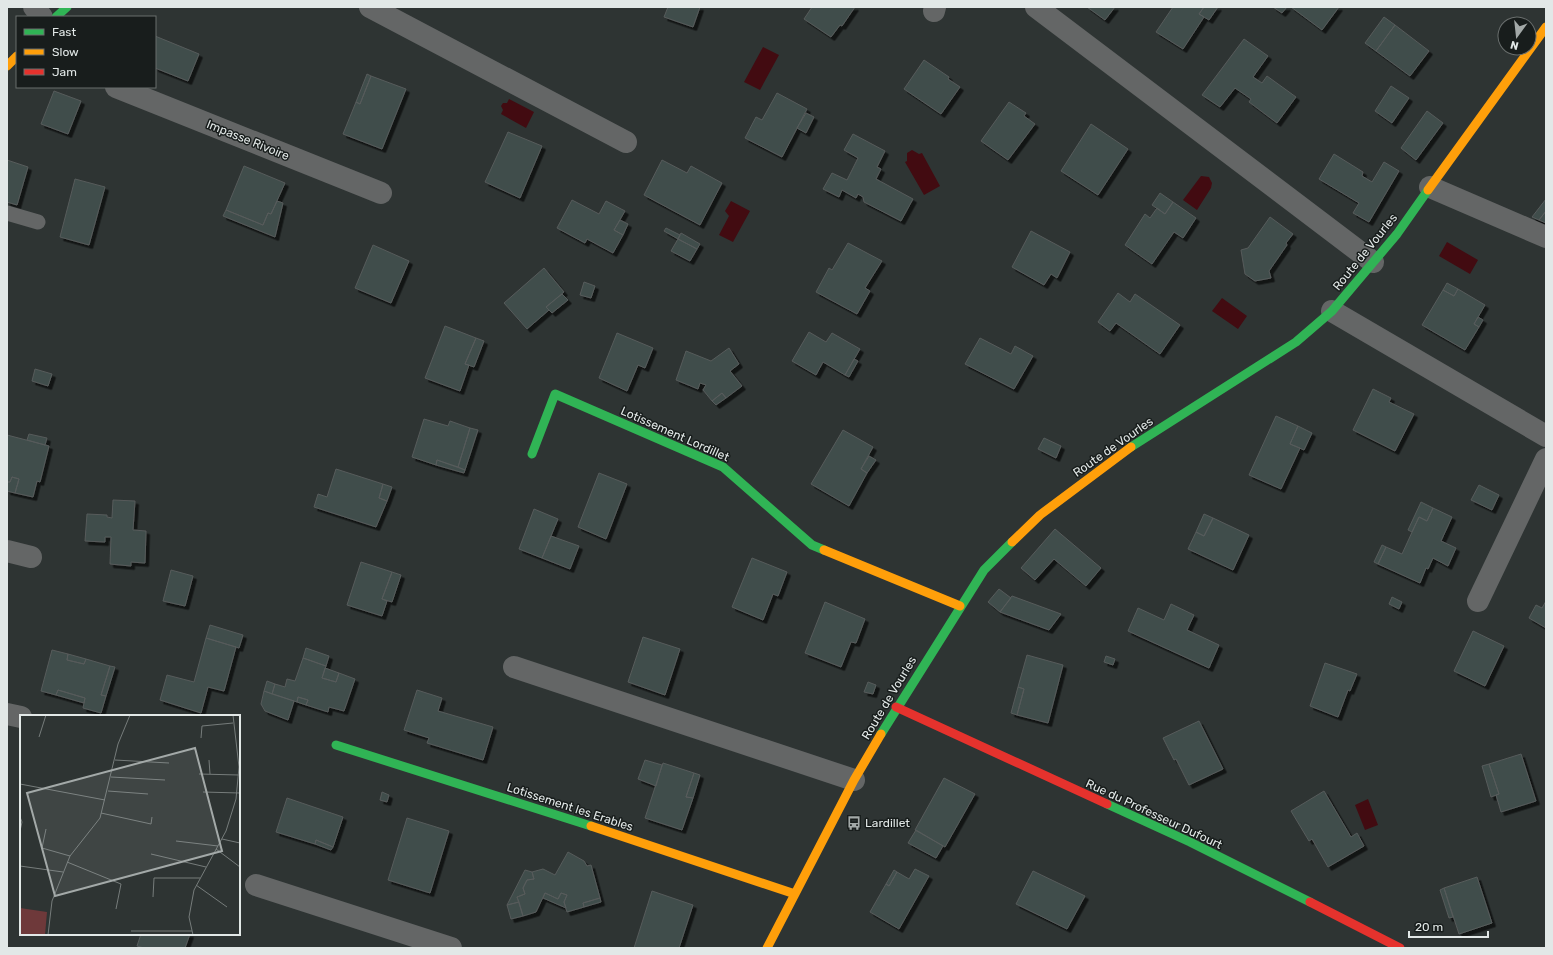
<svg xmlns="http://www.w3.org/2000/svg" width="1553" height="955" font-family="Rubik,sans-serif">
<defs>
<filter id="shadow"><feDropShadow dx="3.5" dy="3.5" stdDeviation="0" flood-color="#0009"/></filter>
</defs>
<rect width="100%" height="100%" fill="#2e3433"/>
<path fill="#420b11" d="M763 47 779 55 760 90 744 82Z
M509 99 534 112 526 128 501 114 503 110 501 106 503 103H507Z
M912 150 919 154 922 153 940 186 924 195 905 162 907 161V153Z
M1201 176 1209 177 1212 183 1211 188 1197 210 1183 200Z
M731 201 750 211 733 242 719 235 729 216 725 211Z
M1447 242 1478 260 1470 274 1439 256Z
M1222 298 1247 316 1238 329 1212 311Z
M1368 799 1378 825 1365 830 1355 805Z"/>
<path fill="#3f4e4c" stroke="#575b5b" filter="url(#shadow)" d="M668 7H700L693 27 664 17Z
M812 7H855L842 26 840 25 831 37 804 19Z
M1087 7H1115L1105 20Z
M1173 7H1204L1199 14 1204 17 1183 49 1156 32Z
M1204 7H1218L1209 20 1199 14Z
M1273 7H1287L1282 13Z
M1291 7H1339L1322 30Z
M1384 17 1395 25 1376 51 1365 43Z
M1395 25 1429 51 1410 76 1376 51Z
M155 36 199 54 188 81 155 68Z
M1244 39 1268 56 1253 77 1262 83 1267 76 1296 97 1277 123 1249 102 1251 99 1235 88 1220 107 1202 95Z
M924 60 949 77 948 79 960 87 941 114 904 89Z
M367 74 371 76 360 104 356 102Z
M371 76 406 89 382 149 343 134 356 102 360 104Z
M1391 86 1409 98 1392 123 1375 111Z
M54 91 81 101 68 134 41 124Z
M777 93 807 109 782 157 745 138 756 117 762 120Z
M1009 102 1026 113 1024 116 1035 124 1008 160 981 141Z
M1427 111 1443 123 1416 160 1401 148Z
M806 113 814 117 806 133 797 128Z
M1091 124 1128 149 1098 195 1061 171Z
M508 132 542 146 520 198 485 182Z
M853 134 885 151 877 167 881 169 876 179 913 199 901 221 864 202 863 197 858 194 856 198 842 190 839 197 823 189 832 173 847 180 858 158 844 150Z
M1334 154 1363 172 1362 176 1372 182 1384 162 1399 171 1369 222 1353 213 1359 203 1319 179Z
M7 160 28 167 17 205 7 202Z
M662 160 687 173 691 166 722 183 700 225 644 195Z
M244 166 285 183 271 214 268 213 263 225 226 210Z
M75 179 105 187 89 245 60 237Z
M1160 193 1173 202 1165 214 1152 205Z
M1546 199V211L1539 220 1532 217Z
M572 200 599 214 606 201 625 211 614 230 623 235 613 253 587 239 585 243 557 228Z
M277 201 283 203 275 237 223 216 226 210 263 225 268 213 271 214Z
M1173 202 1196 218 1183 238 1174 232 1152 264 1125 245 1145 214 1150 218 1157 208 1165 214Z
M1546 211V223L1539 220Z
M1270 217 1293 234 1286 243 1287 245 1269 271 1271 278 1255 281 1245 274 1241 250 1248 248Z
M620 220 628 224 623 235 614 230Z
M666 228 680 235 678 239 664 231Z
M1031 231 1070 252 1057 278 1051 274 1044 285 1012 267Z
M681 233 700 244 697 249 678 239Z
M678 239 697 249 690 261 671 251Z
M848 243 882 261 865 288 870 291 857 314 816 292 829 268 832 270Z
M373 245 409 261 391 303 355 288Z
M544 268 564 292 546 307 549 310 527 329 504 303Z
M584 282 595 286 591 298 580 295Z
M1447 283 1458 289 1454 296 1443 290Z
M1458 289 1485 305 1474 324 1479 327 1465 350 1422 325 1443 290 1454 296Z
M1118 293 1130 302 1135 294 1180 325 1160 354 1116 323 1110 331 1098 322Z
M562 294 568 300 552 313 546 307Z
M1478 317 1483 320 1479 327 1474 324Z
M445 326 476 338 465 364 469 365 460 391 425 378Z
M809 332 826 342 832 333 860 349 845 375 823 362 816 375 792 361Z
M617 333 653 348 645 368 638 365 627 391 599 378Z
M476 338 484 341 474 367 465 364Z
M980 338 1011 354 1015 346 1033 356 1014 389 965 364Z
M729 348 739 364 730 371 742 386 726 398 722 393 712 401 703 390 706 385 700 383 698 389 676 380 686 351 711 361Z
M854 359 858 361 849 377 845 375Z
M35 369 52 374 48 386 32 381Z
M1373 389 1391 398 1389 402 1414 414 1395 451 1353 430Z
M722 393 726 398 716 405 712 401Z
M1276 416 1298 426 1290 444 1300 448 1281 489 1249 475Z
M424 419 448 426 450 421 470 428 458 467 437 460 436 465 412 457Z
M1298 426 1312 433 1304 450 1290 444Z
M470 428 478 430 465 470 458 467Z
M843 430 873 447 861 469 867 473 849 506 811 484Z
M29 434 47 438 45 445 27 440Z
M7 435 49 446 40 482 37 481 33 497 15 493 19 479 12 477 10 482H7Z
M1044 438 1061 446 1056 458 1038 449Z
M869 456 876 460 867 473 861 469Z
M437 460 465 470 464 473 436 465Z
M336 469 383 484 379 498 387 501 376 527 314 507 318 494 327 497Z
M599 473 627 484 606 539 578 527Z
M12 477 19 479 15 493 7 491V482H10Z
M383 484 392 487 387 501 379 498Z
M1479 485 1499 495 1492 510 1471 500Z
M113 500 135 501 133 530 146 531 145 563 131 562V566L110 564 111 537H105V542L85 541 87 514 107 515V517L112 518Z
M1421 502 1433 508 1427 521 1419 517 1412 532 1408 530Z
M1433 508 1452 517 1441 541 1456 548 1448 566 1433 558 1428 569 1426 568 1420 583 1378 564 1386 547 1402 554 1419 517 1427 521Z
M534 509 558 519 542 558 519 549Z
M1204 514 1213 518 1204 536 1196 532Z
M1213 518 1249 535 1233 570 1188 549 1196 532 1204 536Z
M1055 529 1101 568 1086 586 1054 559 1035 580 1021 568Z
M551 536 579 546 570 569 542 558Z
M1382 545 1386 547 1378 564 1374 562Z
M752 558 787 572 778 596 773 594 763 620 732 607Z
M361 562 392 572 382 599 387 601 382 616 347 605Z
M171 570 193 576 185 606 163 601Z
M392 572 401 575 392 602 382 599Z
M999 589 1011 598 1000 612 988 602Z
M1012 596 1061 614 1049 630 1000 612Z
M1392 597 1402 602 1399 609 1389 604Z
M1546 601V628L1529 618 1536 605 1542 608Z
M825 602 865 619 856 643 851 642 841 667 805 653Z
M1171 604 1194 615 1187 630 1219 645 1209 668 1128 631 1138 608 1164 620Z
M210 625 243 635 239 648 206 638Z
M1473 631 1504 646 1485 686 1454 671Z
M643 637 680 649 665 695 628 682Z
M206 638 236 647 224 691 208 687 201 713 160 700 167 675 194 682Z
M306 648 329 656 326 666 303 658Z
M52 650 68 654 67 660 84 664 86 659 110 666 101 695 106 696 101 713 83 708 85 698 58 690 56 695 41 691Z
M68 654 86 659 84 664 67 660Z
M1027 655 1063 665 1048 723 1017 715 1024 689 1018 687Z
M1106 656 1115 659 1113 665 1104 662Z
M303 658 326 666 322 678 336 682 339 673 355 679 344 711 329 707 328 712 306 705 308 700 298 697 297 702 272 694 275 684 285 687 287 679 295 681Z
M1325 663 1357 674 1350 691 1348 690 1338 717 1310 706Z
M110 666 115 667 106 696 101 695Z
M325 668 339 673 336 682 322 678Z
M267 681 275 684 272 694 264 691Z
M868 682 876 685 873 694 864 692Z
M1018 687 1024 689 1017 715 1011 713Z
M58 690 85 698 84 703 56 695Z
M417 690 442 698 438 711 493 727 483 760 427 743 429 738 404 730Z
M264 691 294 701 288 720 265 711 261 704Z
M298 697 308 700 306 705 297 702Z
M1199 721 1223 769 1189 785 1176 759 1174 760 1163 738Z
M1521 754 1536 801 1501 812 1496 795 1499 794 1489 764Z
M645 760 662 765 656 786 638 779Z
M663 763 694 773 686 797 693 798 682 830 645 818Z
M1489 764 1499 794 1491 797 1482 766Z
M694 773 700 775 693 798 686 797Z
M944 778 975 794 945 847 915 830Z
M1324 791 1351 837 1357 833 1364 846 1328 867 1312 839 1309 841 1291 811Z
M382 792 389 795 387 802 380 800Z
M287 798 343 817 333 847 316 840 315 844 276 832Z
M407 818 449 831 430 893 388 880Z
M916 830 943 846 936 858 908 843Z
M316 840 333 847 331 850 315 844Z
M568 852 584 861 587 866 591 865 600 898 583 903 584 907 567 912 564 902 567 895 561 893 558 899 545 893 536 912 523 916 517 897 525 894 523 888 527 880 534 879 532 872 543 869 555 875Z
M915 869 929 876 899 929 870 912 886 884 889 886 897 872 909 879Z
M525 870 532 872 534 879 527 880 523 888 525 894 517 897 519 902 507 905Z
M894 870 897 872 889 886 886 884Z
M1033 871 1085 896 1067 929 1016 904Z
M1477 877 1492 923 1459 934 1444 888Z
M1444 888 1453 917 1449 918 1440 890Z
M652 891 693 905 679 948H634Z
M545 893 558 899 561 893 567 895 564 902 566 908 543 898Z
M600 898 601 902 584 907 583 903Z
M519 902 523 916 511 919 507 905Z
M141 934H190L185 948H144L137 946Z"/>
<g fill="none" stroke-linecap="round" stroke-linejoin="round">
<path stroke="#646666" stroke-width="15" d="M7 213 38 222"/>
<path stroke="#646666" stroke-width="22" d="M34 7 42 17
M370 7 626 142
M1036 7 1373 262
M934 11 935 7
M116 87 381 193
M1430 187 1546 237
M1332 311 1546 436
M7 551 31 557
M1478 601 1546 459
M514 667 854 780
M7 714 21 717
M256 885 451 948"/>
<path stroke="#30b455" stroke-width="9" d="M56 17 67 7
M1131 447 1296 342 1332 311 1397 234 1428 190
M532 454 555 394 723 467 812 545 824 550
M881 734 984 570 1012 542
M336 745 591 826
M1107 804 1190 842 1310 902"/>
<path stroke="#ff9f0a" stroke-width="9" d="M7 66 17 56
M1428 190 1546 27
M1012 542 1040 515 1131 447
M824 550 960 606
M591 826 795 894
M767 948 854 780 881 734"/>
<path stroke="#e5322d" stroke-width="9" d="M896 707 1107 804
M1310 902 1400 948"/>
</g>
<defs>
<symbol id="bus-bare" viewBox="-9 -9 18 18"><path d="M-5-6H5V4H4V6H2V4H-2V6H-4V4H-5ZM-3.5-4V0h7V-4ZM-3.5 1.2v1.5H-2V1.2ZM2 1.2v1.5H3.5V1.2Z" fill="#a3a9a8" stroke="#181d1c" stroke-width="2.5" paint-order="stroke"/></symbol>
</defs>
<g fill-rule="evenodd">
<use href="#bus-bare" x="844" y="813" width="20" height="20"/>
</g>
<g text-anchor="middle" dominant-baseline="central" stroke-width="3" stroke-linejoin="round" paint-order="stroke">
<g font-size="12" fill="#e2e8e7" stroke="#181d1c">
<text transform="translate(248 140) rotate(22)">Impasse Rivoire</text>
<text transform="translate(1365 252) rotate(-51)">Route de Vourles</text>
<text transform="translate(675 434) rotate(24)">Lotissement Lordillet</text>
<text transform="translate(1113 447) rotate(-35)">Route de Vourles</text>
<text transform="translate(889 698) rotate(-59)">Route de Vourles</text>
<text transform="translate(570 807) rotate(18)">Lotissement les Erables</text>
<text transform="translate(1154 814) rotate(25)">Rue du Professeur Dufourt</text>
</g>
<g font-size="12" fill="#e2e8e7" stroke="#181d1c" text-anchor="start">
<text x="865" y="823">Lardillet</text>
</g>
</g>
<g transform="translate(20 715)">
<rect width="220" height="220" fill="#2e3433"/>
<path d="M0 193 27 197 25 220H0Z" fill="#6e393a"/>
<path fill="none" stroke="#767c7b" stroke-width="1" d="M19 22 26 0M181 23 182 11 213 8M95 45 149 48M189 45 190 59M179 59 219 60M91 62 145 65M0 69 85 85M88 76 128 79M183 77 220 78M81 98 131 109 132 102M0 102 2 107 0 116M26 114 22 133 50 141M202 124 220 128M156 126 198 131M196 134 220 152M131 139 186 152M47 147 101 169 96 194M0 151 43 157M176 170 207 192M133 182 134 163H180M111 216H172M28 220 32 186 50 141 80 103 98 29 110 0M173 220 169 202 174 175 206 116 216 84 219 52 213 0"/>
<path fill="#a3a9a8" fill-opacity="0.15" stroke="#a3a9a8" stroke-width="2" d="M175 33 202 136 35 181 7 78Z"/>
<rect width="220" height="220" fill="none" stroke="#e2e8e7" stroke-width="2"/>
</g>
<rect width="1553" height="955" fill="none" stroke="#e2e8e7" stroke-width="16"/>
<rect x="16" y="16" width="140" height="72" fill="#181d1c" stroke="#696e6d"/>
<rect x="24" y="29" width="20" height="6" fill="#30b455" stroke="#696e6d"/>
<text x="52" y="36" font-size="12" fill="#e2e8e7">Fast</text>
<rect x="24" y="49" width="20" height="6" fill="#ff9f0a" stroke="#696e6d"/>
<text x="52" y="56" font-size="12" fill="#e2e8e7">Slow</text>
<rect x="24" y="69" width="20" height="6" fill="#e5322d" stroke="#696e6d"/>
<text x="52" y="76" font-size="12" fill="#e2e8e7">Jam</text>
<g transform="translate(1517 36) rotate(195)"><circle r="19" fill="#181d1c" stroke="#696e6d"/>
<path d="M0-3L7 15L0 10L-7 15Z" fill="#a3a9a8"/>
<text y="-6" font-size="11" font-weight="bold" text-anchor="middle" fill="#e2e8e7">N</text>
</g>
<path d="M1409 931v6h79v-6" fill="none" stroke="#e2e8e7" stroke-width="2"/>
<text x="1415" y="931" font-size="12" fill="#e2e8e7" stroke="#181d1c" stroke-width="3" paint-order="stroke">20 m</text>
</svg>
